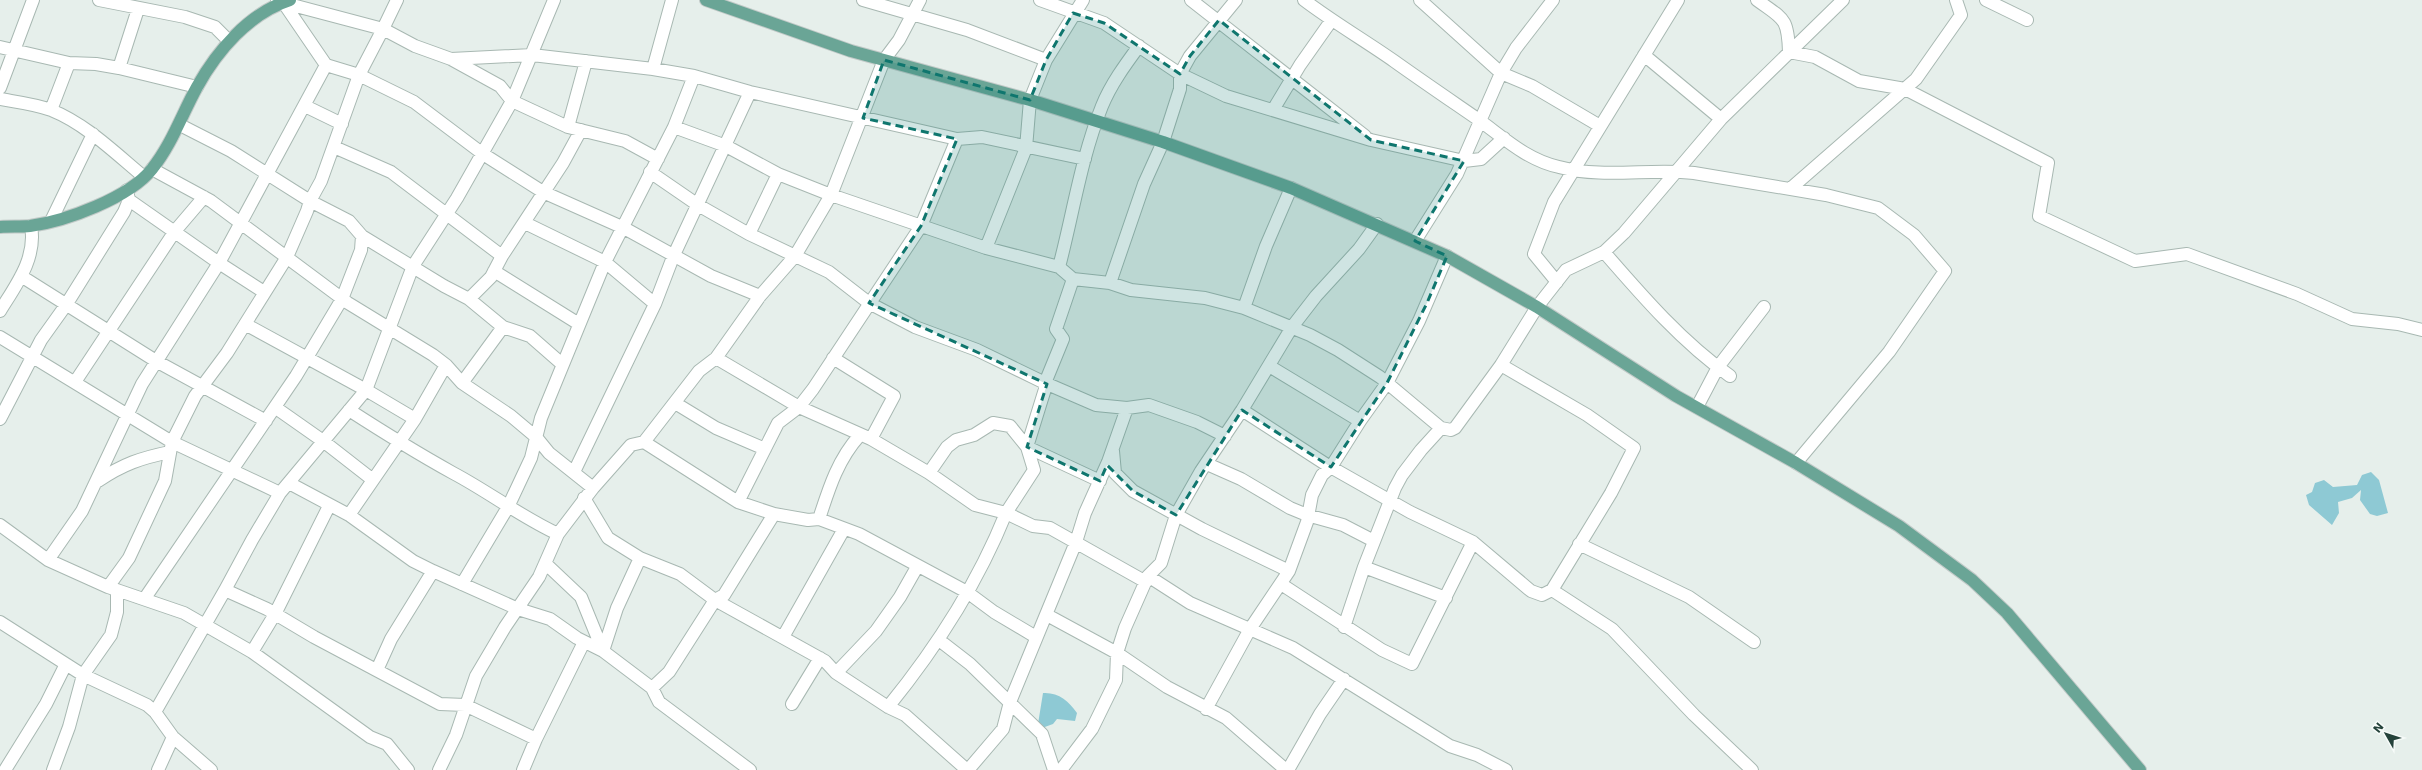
<svg xmlns="http://www.w3.org/2000/svg" width="2422" height="770" font-family="'DejaVu Sans',sans-serif">
<rect width="100%" height="100%" fill="#e6efeb"/>
<path fill="#8ec9d4" d="M2371 472 2379 480 2388 513 2377 516 2370 514 2360 500 2361 490 2352 498 2338 502 2339 513 2332 525 2309 505 2306 495 2312 492 2315 483 2324 480 2333 487 2357 485 2362 475Z
M1043 693C1058 692 1069 701 1077 713L1075 721 1057 719 1053 724 1042 728 1038 724Z"/>
<g fill="none" stroke-linecap="round" stroke-linejoin="round">
<defs>
<path id="minor" d="M99 0 185 17 215 27 229 41
M284 0 283 2 326 65 359 75 414 102 483 154 543 192 624 228 711 276 760 296
M397 0 383 29 415 46 451 59 500 86 512 101 568 127 625 141 658 159
M863 0 967 30 1046 60
M1040 0 1104 23 1180 74 1226 96 1371 140 1464 161 1481 159 1504 138
M1191 0 1365 136
M1304 0C1333 22 1364 40 1394 61 1422 81 1450 100 1479 120 1504 138 1527 160 1559 167 1604 179 1649 168 1694 173L1826 195 1878 208 1914 235 1945 271 1889 352 1796 463
M1420 0 1501 73 1532 86 1600 126
M1757 0C1783 19 1788 17 1789 52L1815 57 1859 81 1905 89 2048 163 2039 216 2135 261 2187 254 2297 294 2352 319 2398 324 2422 330
M1986 0 2027 20
M0 47 69 63 96 64 119 68 197 87
M1644 55 1721 119
M451 59 532 55 653 69 694 76 750 92 957 139 982 137 1085 159
M119 68 138 9
M653 69 672 0
M0 88 33 0
M0 99C17 102 35 104 51 110 86 124 115 153 144 177
M305 106 342 124
M51 110 69 63
M1273 110 1300 65 1331 21
M180 125 231 151 310 201 349 221 362 236 444 286 469 299 503 327 530 336 562 364
M568 127 586 61
M674 127 726 146 778 174 831 195 986 248 1059 267 1073 279 1110 283 1131 290 1205 298 1244 308 1310 335 1338 350 1380 377 1441 428 1451 430 1455 428 1501 365 1537 307 1566 270 1604 252 1624 233 1721 119 1843 0
M334 147 391 172 502 256
M152 169 211 201 348 303 433 355 446 365 462 383 511 416 536 437 549 453 593 488
M650 172 698 205 749 234 829 272 869 303 915 327 977 350 1045 383 1096 405 1127 408 1149 405 1197 422 1225 436
M1790 189 1916 79 1961 15 1956 0
M129 200 219 263 264 292
M51 221 93 134
M525 223 605 262 655 304
M749 234 778 174
M1415 241 1457 174 1501 73 1516 48 1553 0
M986 248 1026 148 1030 100 1046 60 1083 0
M1604 252C1643 297 1682 342 1730 376
M1059 267C1073 214 1081 158 1102 106 1111 84 1125 65 1139 46
M494 271 579 324
M21 276 156 361 266 421
M1557 282 1534 254 1554 202 1678 0
M1110 283 1144 184 1163 142 1180 89V74L1190 56 1236 0
M469 299 491 277 502 256 563 163 581 130
M1244 308 1266 246 1291 188
M0 311C16 285 37 258 31 226
M245 324 366 390 415 419
M0 337 172 442 280 493
M716 358 799 407 871 439 929 473 975 505 1006 513 1034 470 1027 447 1045 389V383L1063 339 1056 329 1073 279
M833 358 894 396 871 439
M1501 365 1587 415 1634 448 1611 493 1552 590
M1269 366 1360 421
M75 382 175 231 204 197
M462 383 503 327
M675 403 716 428 765 449
M1697 407 1718 367 1764 307
M276 408 323 441 373 480
M349 410C383 432 417 453 453 473 489 492 521 517 558 534
M1242 410 1327 465 1410 512 1473 542 1531 591 1542 595 1552 590 1612 629 1694 715 1752 770
M0 419 41 340 66 305 124 212 129 200 127 190
M644 442 738 502 774 514 808 520 819 519 859 534 967 592 994 612 1036 637
M1113 451 1115 473 1133 491 1202 529 1289 571
M1207 464 1241 479 1290 508 1307 515 1343 525 1374 541
M574 472 655 304 673 257 750 92
M929 473 947 447 956 440 974 435 993 423 1010 426 1027 447 1100 481
M98 481C123 464 141 458 170 452
M289 483 349 515 413 561 433 571 518 609 550 619 577 638 603 651 652 688 659 702 750 770
M584 498 608 538 640 558 680 574 715 600 825 661 836 673 888 707 905 715 967 770
M738 502 778 423 799 407 813 389 921 226 957 139
M349 515 415 419 446 365
M819 519C829 488 838 459 860 435
M0 525 48 560 108 587 184 613 252 652 370 737 387 744 408 770
M1579 544 1689 597 1754 642
M48 560 82 511 142 384 219 263 326 65
M545 563 581 597 603 651
M1364 567 1446 598
M1148 576 1190 603 1293 648 1450 746 1477 755 1506 770
M462 584 508 507 531 458 541 418 605 262 674 127 694 76
M1281 584 1382 650 1412 664 1473 542
M108 587 129 558 165 481 172 442 195 396 227 353 287 257 307 211 310 201 321 181 359 75 383 29 277 1
M225 590 252 540 280 493 366 390 413 266 457 198 512 101 554 0
M145 598 296 376 342 299 361 250 362 236
M1047 615 1117 653 1167 687 1226 718 1286 770
M0 622 83 675 147 705 155 712 173 737 211 770
M1344 627 1364 567 1395 488 1402 475 1421 450 1441 428
M783 637 844 529
M939 640 970 664 1042 734 1054 770
M603 651 617 608 640 558
M252 652 275 614 329 506
M377 670 391 639 433 571
M836 673 876 631 900 597 917 567
M652 688 669 672 715 600 724 595 774 514
M792 704 820 658
M888 707C936 648 977 585 1006 513L1033 526 1050 528 1146 582
M1206 709 1250 629 1289 571 1307 522 1312 495 1322 475 1331 467 1360 421 1387 383 1419 321 1447 256
M155 712 225 590 267 609 314 637 440 704 465 705 536 739
M5 770 46 704 66 664
M53 770 69 727 83 675 111 635 117 612V590
M158 770 173 737
M439 770 456 735 476 676 505 627 539 577 558 534 593 488 631 445 644 442 699 371 716 358 760 296 795 256 831 195 884 60 899 40 920 0
M523 770 536 739 584 642
M968 770 1003 729 1010 702 1076 542 1085 513 1108 462 1127 408
M1061 770 1092 729 1116 680 1117 653 1125 628 1148 576 1161 563 1176 515 1201 471 1242 410 1292 327 1316 296 1359 249 1377 224
M1288 770 1320 714 1344 679"/>
<path id="primary" d="M706 0 851 51 1030 100 1163 142 1291 188 1447 256 1537 307 1676 396 1796 463 1899 526 1972 580 2007 613 2140 770
M0 227C10 226 20 227 30 226 66 221 129 198 152 169 172 144 182 114 197 87 217 51 249 13 290 0"/>
</defs>
<use href="#minor" stroke="#a8b8b2" stroke-width="14"/>
<use href="#primary" stroke="#c2cac8" stroke-width="14"/>
<use href="#minor" stroke="#fff" stroke-width="12"/>
<use href="#primary" stroke="#6aa596" stroke-width="12"/>
</g>
<path fill="#0f766e" fill-opacity="0.2" stroke="#0f766e" stroke-width="3" stroke-dasharray="8 5" stroke-linejoin="round" d="M1073 13 1104 23 1180 74 1190 56 1219 20 1371 140 1464 161 1415 241 1447 256 1427 303 1387 383 1331 467 1242 410 1176 515 1133 491 1107 465 1100 481 1027 447 1047 384 869 303 921 226 957 139 863 118 884 60 1030 100 1046 60Z"/>
<g transform="translate(2386 734) rotate(309)" stroke="#f7fbf9" stroke-width="3" paint-order="stroke">
<path d="M0-3L7 15L0 10L-7 15Z" fill="#24423a"/>
<text y="-6" font-size="11" font-weight="bold" text-anchor="middle" fill="#24423a">N</text>
</g>
</svg>
